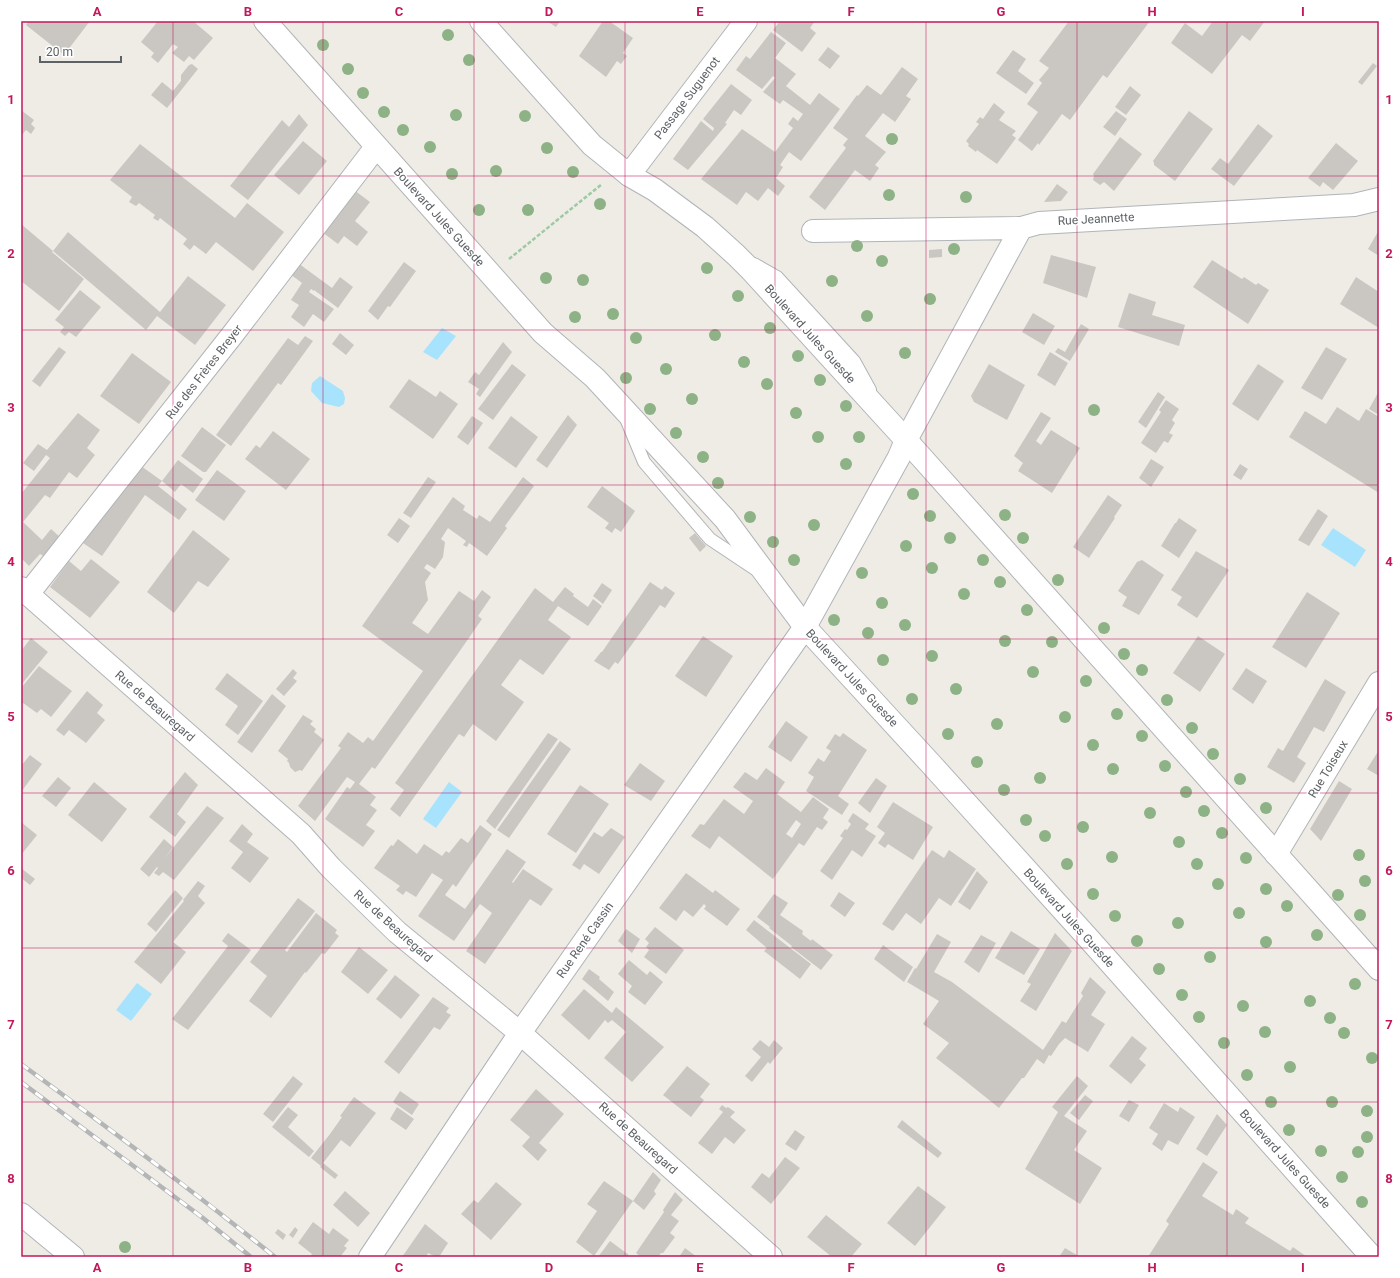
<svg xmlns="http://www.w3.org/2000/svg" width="1400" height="1278" font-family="Roboto,sans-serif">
<rect width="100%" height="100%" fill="#efece6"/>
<path fill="#a8e3fd" d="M442 328 456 336 437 360 423 352Z
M320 376 343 391 345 398 344 404 339 407 322 403 311 391 312 383Z
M1333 528 1366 550 1355 567 1321 545Z
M449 782 462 792 436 828 423 819Z
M137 983 152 994 131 1021 116 1010Z"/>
<path fill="#cac7c3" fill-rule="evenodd" d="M29 21H90L64 55 26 25Z
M158 21H193L213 38 194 60 189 56 184 62 172 53 178 47 173 44 158 63 151 57 154 53 141 42Z
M547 21H560L556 27Z
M603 21H609L633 38 623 53 627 56 621 64 617 61 606 77 579 56Z
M780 21H815L810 28 816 33 802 52 773 30Z
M1069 21H1150L1107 78 1103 75 1070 120 1062 114 1039 145 1038 143 1032 151 1018 140 1038 112 1027 104 1042 83 1039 80 1049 68 1039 61Z
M1213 21H1265L1250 41 1242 35 1212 74 1171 43 1185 23 1202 36Z
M771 32 786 43 775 58 796 74 786 86 810 105 819 93 840 109 801 161 789 152 780 165 783 167 776 178 785 186 778 196 768 188 758 201 746 192 737 205 701 179 742 129 775 152 793 128 788 124 793 117 798 121 803 114 783 100 780 104 763 92 775 78 773 76 762 89 736 70 746 56 750 59Z
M828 47 840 56 830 69 818 60Z
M1013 50 1026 59 1018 71 1034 83 1026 94 996 73Z
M1373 63 1377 66 1362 85 1358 82Z
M192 64 198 69 167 108 151 95 162 82 173 91 181 81V75L189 65Z
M902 67 918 79 906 96 911 99 895 122 883 113 865 136 886 152 875 165 879 168 870 181 855 170 825 210 809 197 846 148 843 145 848 139 833 128 857 95 858 96 867 85 881 95Z
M731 84 752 100 741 115 734 110 725 123 727 124 688 170 673 159 701 121 713 131 714 128 703 119Z
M1130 86 1141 95 1126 115 1115 107Z
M994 103 1005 112 999 120 1016 131 1012 135 1016 138 997 164 977 150 976 152 968 146 969 144 966 141 979 124 976 122 980 117 983 119Z
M21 110 34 120 31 124 35 128 31 134 26 130 21 136Z
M1116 111 1127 119 1115 136 1103 127Z
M1189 111 1213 129 1175 181 1154 165V163L1153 161Z
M299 114 308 125 248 200 230 186 282 120 289 127Z
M1258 124 1273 136 1234 186 1211 169 1220 158 1228 164Z
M1120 137 1142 154 1114 191 1104 182 1100 185 1093 180 1094 176 1093 174Z
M303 141 327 161 299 195 274 175Z
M1336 143 1358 161 1333 190 1323 182 1320 187 1308 178Z
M140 144 235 218 247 203 284 232 253 271 216 242 206 254 194 245 190 250 183 244 187 239 160 218 158 221 153 218 155 215 139 203 136 206 129 202 132 197 110 180Z
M1057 184 1068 192 1061 201 1044 202Z
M354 190 370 202 355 221 368 232 357 246 344 236 338 244 322 232Z
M21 224 53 251 68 232 160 312 188 276 226 305 195 345 157 316 146 330 53 251 52 252 84 279 59 311 21 281Z
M1379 230V256L1368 249Z
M942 249V257L929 258V250Z
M1051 255 1096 267 1087 298 1043 283Z
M1212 260 1242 279 1244 277 1256 285 1258 283 1269 290 1248 324 1193 287Z
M404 262 416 271 390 307 388 306 378 320 368 311Z
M298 263 332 288 340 277 353 287 338 308 314 290V291L311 289 309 292 334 309 324 322 313 314 304 327 291 317 299 305 291 300 302 283 290 274Z
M1356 277 1379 292V328L1340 304Z
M80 290 101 307 76 337 69 332 65 336 60 332 64 327 55 320Z
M1129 293 1156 302 1152 315 1185 325 1179 346 1118 327Z
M1033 313 1055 326 1044 345 1022 332Z
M1081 324 1089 329 1070 361 1055 352 1058 348 1065 352Z
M340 333 354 345 346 355 332 344Z
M305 336 313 341 281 385 278 383 231 446 216 435 288 338 298 345Z
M503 342 512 352 480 397 476 394 479 389 468 382 475 372 479 375Z
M59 347 66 352 40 387 32 381Z
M1326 347 1347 359 1322 400 1301 388Z
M1050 352 1068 363 1055 386 1037 375Z
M132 353 171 382 139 424 100 396Z
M512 364 526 375 493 420 478 409Z
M989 364 1025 385 1007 420 974 402 971 396Z
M1258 364 1284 381 1258 421 1232 404Z
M409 379 436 397 440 391 458 404 433 439 389 407Z
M1379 391V415L1369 409Z
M1158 392 1165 397 1146 428 1138 422Z
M1166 400 1179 409 1172 420 1175 423 1169 433 1173 435 1168 443 1164 441 1156 453 1141 443 1161 412 1159 410Z
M1337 407 1359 421 1366 409 1379 417V493L1289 437 1305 411 1326 424Z
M1041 412 1051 418 1036 441 1041 445 1051 430 1080 448 1052 493 1018 471 1023 463 1014 456Z
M78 413 100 430 87 448 95 455 77 478 69 472 50 498 45 495 23 522 42 540 51 529 61 538 45 557 40 554 29 566 21 558V494L50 458 46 455 34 471 23 463 38 444 47 450Z
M568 415 577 425 547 468 536 460Z
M472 416 483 423 468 445 457 437Z
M511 416 538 437 516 468 488 448Z
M202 427 226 445 206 472H203L181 456Z
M273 431 310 459 286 490 245 459 256 445 260 448Z
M1151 459 1164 467 1151 487 1139 478Z
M178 460 203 479 193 493 181 484 175 492 162 481Z
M1240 464 1248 469 1241 480 1233 475Z
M141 466 162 481 158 486 187 509 179 520 145 495 102 556 83 543Z
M217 470 246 491 224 521 195 500Z
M428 477 436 482 411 518 403 513Z
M523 477 534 486 505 526 507 528 487 556 469 543 467 547 463 545 466 541 448 528 441 539 445 542 443 557 435 569 427 564 424 568 431 573 425 582 428 600 412 623 428 634 459 591 474 601 482 590 491 597 478 616 482 619 457 655 375 769 372 767 359 784 376 797 370 805 377 810 366 825 375 831 363 847 325 819 347 787 350 789 355 782 347 777 315 821 298 806 341 748 338 746 348 732 363 743 368 737 373 741 423 671 362 626 453 497 465 506 463 510 477 519 479 515 490 522Z
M602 486 635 511 621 532 615 528 612 533 605 528 609 523 587 507Z
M1108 495 1122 505 1114 517 1115 518 1089 558 1073 547Z
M1318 509 1328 516 1309 546 1298 540Z
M399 518 410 526 398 543 387 535Z
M1179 518 1197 530 1179 558 1161 546 1175 523H1176Z
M193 530 230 559 208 587 198 581 174 613 147 592Z
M695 533 706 546 700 552 689 538Z
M1196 551 1229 570 1197 618 1177 605 1182 597 1171 590Z
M91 559 120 582 90 618 50 587 69 561 81 571Z
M1142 560 1164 575 1139 615 1122 606 1127 597 1118 591 1137 562Z
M650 582 662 590 665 586 675 593 665 608 660 605 618 664 615 662 609 670 594 661 601 652H602Z
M602 583 612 590 603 604 593 596Z
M565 587 574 594 573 596 588 607 593 599 602 606 588 626 558 606 548 620 571 637 543 675 520 659 501 685 524 702 496 741 473 724 464 737 459 734 400 817 390 809 404 790 395 783 535 588 553 602Z
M1307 592 1340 613 1306 668 1272 647Z
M703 636 733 656 706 697 675 676Z
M1198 636 1225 654 1200 692 1173 673Z
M31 638 48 652 21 685V651Z
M39 666 72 691 51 717 41 709 37 713 23 703 21 706V688Z
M1246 668 1267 681 1253 704 1232 689Z
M293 669 297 673 293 678 297 681 284 696 276 689Z
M227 673 263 701 238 735 225 725 238 706 215 689Z
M1325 679 1346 692 1324 732 1314 727 1297 757 1306 763 1294 783 1267 767 1278 748 1283 751Z
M87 691 103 705 97 713 105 720 86 743 69 730 64 736 56 730Z
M272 694 286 706 252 753 237 742Z
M303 715 313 721 310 724 316 729 314 732 324 740 302 771 300 770 295 772 290 767 289 763 287 761 288 759 278 751Z
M786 721 808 737 791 762 768 747Z
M548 733 558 739 495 829 486 821Z
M843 733 867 750 838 796 849 804 842 815 806 791 814 777 808 773 818 758 824 762 831 751 826 748 835 734 840 737Z
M560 741 571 749 509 838 497 830Z
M1379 750V776L1367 769Z
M30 755 42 764 21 792V766Z
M640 763 665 781 651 801 624 785Z
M766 768 785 782 777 794 801 812 813 797 829 809 823 818 828 822 822 830 817 827 804 846 799 843 773 879 719 836 710 849 691 836 700 824 704 825 724 799 744 814 753 801 733 787 745 772 757 780ZM796 820 801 824 792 838 786 834Z
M185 772 198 785 177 814 186 822 175 837 149 817Z
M58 777 71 788 56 807 42 796Z
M876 778 887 786 870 813 858 803Z
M1339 781 1352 789 1321 841 1310 829Z
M94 782 127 809 102 842 68 815Z
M580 785 609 804 576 853 547 834Z
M893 802 933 827 913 860 888 844 885 848 878 843 885 833 877 827Z
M207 806 224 818 174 880 163 872 159 876 154 873 158 868 157 867 149 877 140 869 164 839 173 847 164 859Z
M853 813 869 824 865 829 876 836 862 857 852 850 832 880 820 871 843 838 840 836 845 829 847 830 851 824 848 821Z
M21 822 37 835 21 855Z
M242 824 253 834 247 842 269 858 250 883 231 868 243 852 229 841Z
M480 825 492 834 456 887 453 884 445 895 465 909 507 849 526 862 512 882 513 883 523 869 553 889 541 906 530 899 485 964 466 951 492 913 480 904 454 941 418 916 443 880 432 873 416 897 406 891 403 895 396 890 400 886 374 868 391 845 393 846 398 839 417 854 424 844 442 856 446 851 449 853 461 838 468 843Z
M611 828 625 837 599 874 584 864 580 870 572 865 594 832 602 837Z
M932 850 944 858 949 850 976 869 951 906 939 898 921 924 906 913 893 931 882 924Z
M21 868 35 879 30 885 21 878Z
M977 871 988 882 970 910 958 902Z
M686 873 713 893 715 890 740 909 727 926 704 909 706 906 704 904 693 917 684 910 676 921 659 908Z
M198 881 205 886 198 896 205 903 173 942 186 952 161 984 134 962 184 901 183 900Z
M175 890 183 898 156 932 147 924Z
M839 892 855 903 845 917 830 906Z
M774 894 788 903 780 915 803 931 802 934 811 941 812 939 833 955 821 970 791 947 792 946 769 928 770 927 757 917Z
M298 898 315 911 285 950 287 952 316 913 337 930 335 933 339 936 325 954 322 953 306 973 305 972 271 1018 249 1001 267 976 250 962Z
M754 920 811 964 800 979 764 951 767 948 746 930Z
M655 927 684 950 666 974 644 957 649 950 646 947 649 943 645 939Z
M626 929 640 939 632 953 618 941Z
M1011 931 1040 949 1024 975 995 958Z
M228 933 251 950 188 1030 172 1019 228 946 222 941Z
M1055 933 1072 951 1036 1011 1020 1001 1031 984 1027 982Z
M937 934 951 942 934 972 952 982 1043 1050 1062 1021 1066 1023 1083 996 1081 993 1090 977 1106 992 1091 1015 1105 1024 1088 1052 1065 1038 1059 1044 1051 1056 1049 1055 1044 1064 1037 1059 1024 1078H1022L999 1108 963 1079 936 1058 949 1043 923 1024 939 1001 907 982 915 968 916 969Z
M981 935 996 943 979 973 964 962Z
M883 945 913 967 904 982 874 959Z
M359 947 388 970 368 994 341 972Z
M629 960 647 975 650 971 663 982 645 1005 628 992 632 986 618 974Z
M589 969 600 977 599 979 614 992 608 1001 582 979Z
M395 975 420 995 401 1019 376 999Z
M584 989 612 1013 616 1007 664 1047 632 1082 604 1058 626 1032 624 1030 612 1020 608 1023 605 1020 589 1040 561 1015Z
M433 997 449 1008 446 1012 451 1015 440 1030 434 1027 399 1074 384 1062Z
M1132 1036 1147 1048 1139 1059 1146 1065 1131 1084 1109 1066Z
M760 1040 769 1047 774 1040 783 1048 770 1064 768 1062 752 1082 745 1076 761 1057 752 1049Z
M687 1066 710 1084 700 1097 704 1100 691 1117 663 1095Z
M293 1076 303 1084 273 1122 263 1114Z
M1077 1076 1088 1086 1064 1116 1087 1131 1074 1150 1102 1168 1080 1204 1025 1169 1058 1112 1052 1107Z
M536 1089 564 1114 539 1143 547 1150 538 1161 522 1146 530 1137 510 1120Z
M400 1091 419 1104 412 1115 393 1102Z
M1085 1095 1093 1101 1079 1120 1070 1113Z
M354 1097 376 1113 350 1147 341 1140 323 1163 338 1175 335 1179 320 1167 321 1166 311 1158 330 1134 342 1117 340 1116Z
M1129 1100 1139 1105 1129 1122 1119 1116Z
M1164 1103 1178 1112 1180 1107 1195 1117 1178 1145 1168 1140 1162 1151 1152 1144 1158 1134 1149 1128Z
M722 1105 726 1108 728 1107 735 1112 730 1117 746 1130 734 1144 725 1137 712 1154 698 1143 723 1112 719 1109Z
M288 1107 298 1115 288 1127 314 1151 309 1157 272 1127Z
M397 1107 414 1119 406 1130 390 1119Z
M1217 1114 1227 1125 1207 1156 1196 1149Z
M902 1120 942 1153 938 1158 897 1127Z
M795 1130 805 1137 796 1151 785 1144Z
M785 1157 800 1168 771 1204 751 1187 762 1173 769 1178Z
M1203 1162 1218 1172 1202 1196 1233 1215 1236 1209 1249 1218 1245 1223 1290 1251 1293 1247 1307 1257H1148L1169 1224 1166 1221Z
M653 1172 661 1180 654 1191 656 1194 644 1210 633 1201Z
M604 1181 633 1201 594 1256 576 1242 597 1211 587 1204Z
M496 1182 522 1204 491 1240 461 1214 474 1200 478 1203Z
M918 1186 946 1207 915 1246 887 1223Z
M345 1191 370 1213 358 1227 333 1205Z
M675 1192 683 1200 671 1215 679 1221 670 1233 675 1237 663 1253H661L658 1257H641L636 1253 664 1212 663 1210Z
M826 1215 862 1244 851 1257 846 1256 845 1257H832L807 1237Z
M313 1222 329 1234 333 1228 349 1240 344 1246 347 1248 340 1257H310L312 1254 298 1243Z
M425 1224 448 1243 439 1257H436L428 1253 426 1257H402Z
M295 1227 298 1230 293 1238 289 1235Z
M278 1229 286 1235 283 1240 275 1233Z
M610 1241 629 1255 627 1257H598Z
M685 1248 697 1257H679Z
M1065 1248 1080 1257H1059Z"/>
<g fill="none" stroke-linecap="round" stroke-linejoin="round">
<defs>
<path id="service" d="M754 264 777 277 854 361 870 390
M627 421 644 462 710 539 755 569"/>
<path id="minor" d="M629 175 746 21
M813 231 1021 228 1039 223 1354 205 1379 199
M21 588 301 834 331 868 397 932 520 1033 771 1257
M28 594 233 334 376 147
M1276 854 1379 683
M21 1214 73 1257
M370 1257 520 1033 805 627 899 457 906 440 1021 228"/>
<path id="tertiary" d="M265 21 543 333 595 378 725 519 805 627 930 763 1089 939 1372 1257
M481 21 592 145 629 175 655 190 705 227 736 255 751 270 906 440 1379 969"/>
</defs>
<use href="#service" stroke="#b1b4b8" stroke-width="14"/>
<use href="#minor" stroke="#b1b4b8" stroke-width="24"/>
<use href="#tertiary" stroke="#b1b4b8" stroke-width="24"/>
<path stroke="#9dcaa4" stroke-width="2.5" stroke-dasharray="4 2" stroke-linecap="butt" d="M509 259 602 184"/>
<use href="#service" stroke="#fff" stroke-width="12"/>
<use href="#minor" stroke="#fff" stroke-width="22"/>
<use href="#tertiary" stroke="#fff" stroke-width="22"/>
<defs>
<path id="rail" d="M21 1064C107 1127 192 1190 275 1257
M21 1082 203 1218 251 1257"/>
</defs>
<use href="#rail" stroke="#b4b5b6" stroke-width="4.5"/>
<use href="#rail" stroke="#fff" stroke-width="3" stroke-dasharray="9" stroke-linecap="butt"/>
</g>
<g fill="#8db286">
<circle cx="448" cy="35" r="6"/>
<circle cx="323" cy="45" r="6"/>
<circle cx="469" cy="60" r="6"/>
<circle cx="348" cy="69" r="6"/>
<circle cx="363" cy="93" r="6"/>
<circle cx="384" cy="112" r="6"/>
<circle cx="456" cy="115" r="6"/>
<circle cx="525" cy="116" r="6"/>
<circle cx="403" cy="130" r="6"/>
<circle cx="892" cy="139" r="6"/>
<circle cx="430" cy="147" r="6"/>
<circle cx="547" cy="148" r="6"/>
<circle cx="496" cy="171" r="6"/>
<circle cx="573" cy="172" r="6"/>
<circle cx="452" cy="174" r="6"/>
<circle cx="889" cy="195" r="6"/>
<circle cx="966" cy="197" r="6"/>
<circle cx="600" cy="204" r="6"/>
<circle cx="479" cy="210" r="6"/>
<circle cx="528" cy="210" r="6"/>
<circle cx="857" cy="246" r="6"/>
<circle cx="954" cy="249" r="6"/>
<circle cx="882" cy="261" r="6"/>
<circle cx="707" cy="268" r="6"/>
<circle cx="546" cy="278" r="6"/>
<circle cx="583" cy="280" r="6"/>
<circle cx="832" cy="281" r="6"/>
<circle cx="738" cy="296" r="6"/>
<circle cx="930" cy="299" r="6"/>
<circle cx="613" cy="314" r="6"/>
<circle cx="867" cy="316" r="6"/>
<circle cx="575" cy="317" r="6"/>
<circle cx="770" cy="328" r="6"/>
<circle cx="715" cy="335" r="6"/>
<circle cx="636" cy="338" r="6"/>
<circle cx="905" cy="353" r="6"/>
<circle cx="798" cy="356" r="6"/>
<circle cx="744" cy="362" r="6"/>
<circle cx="666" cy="369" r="6"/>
<circle cx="626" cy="378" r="6"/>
<circle cx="820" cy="380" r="6"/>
<circle cx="767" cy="384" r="6"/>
<circle cx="692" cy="399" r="6"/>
<circle cx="846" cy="406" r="6"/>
<circle cx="650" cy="409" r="6"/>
<circle cx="1094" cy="410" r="6"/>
<circle cx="796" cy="413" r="6"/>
<circle cx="676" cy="433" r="6"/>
<circle cx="818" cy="437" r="6"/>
<circle cx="859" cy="437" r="6"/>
<circle cx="703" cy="457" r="6"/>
<circle cx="846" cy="464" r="6"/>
<circle cx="718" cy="483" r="6"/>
<circle cx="913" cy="494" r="6"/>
<circle cx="1005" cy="515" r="6"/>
<circle cx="930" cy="516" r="6"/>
<circle cx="750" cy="517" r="6"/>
<circle cx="814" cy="525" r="6"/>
<circle cx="950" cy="538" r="6"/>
<circle cx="1023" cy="538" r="6"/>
<circle cx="773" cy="542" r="6"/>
<circle cx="906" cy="546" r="6"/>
<circle cx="794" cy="560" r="6"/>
<circle cx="983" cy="560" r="6"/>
<circle cx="932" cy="568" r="6"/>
<circle cx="862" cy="573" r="6"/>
<circle cx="1058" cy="580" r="6"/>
<circle cx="1000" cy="582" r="6"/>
<circle cx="964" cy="594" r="6"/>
<circle cx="882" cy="603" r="6"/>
<circle cx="1027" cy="610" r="6"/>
<circle cx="834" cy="620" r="6"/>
<circle cx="905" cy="625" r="6"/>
<circle cx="1104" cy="628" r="6"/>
<circle cx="868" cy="633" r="6"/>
<circle cx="1005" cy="641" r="6"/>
<circle cx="1052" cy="642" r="6"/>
<circle cx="1124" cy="654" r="6"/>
<circle cx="932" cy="656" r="6"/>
<circle cx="883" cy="660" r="6"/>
<circle cx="1142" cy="670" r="6"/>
<circle cx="1033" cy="672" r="6"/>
<circle cx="1086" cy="681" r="6"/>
<circle cx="956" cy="689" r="6"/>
<circle cx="912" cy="699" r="6"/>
<circle cx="1167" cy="700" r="6"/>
<circle cx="1117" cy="714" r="6"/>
<circle cx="1065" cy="717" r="6"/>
<circle cx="997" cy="724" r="6"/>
<circle cx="1192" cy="728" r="6"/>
<circle cx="948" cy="734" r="6"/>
<circle cx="1142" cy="736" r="6"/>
<circle cx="1093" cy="745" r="6"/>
<circle cx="1213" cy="754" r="6"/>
<circle cx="977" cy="762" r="6"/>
<circle cx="1165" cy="766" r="6"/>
<circle cx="1113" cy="769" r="6"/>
<circle cx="1040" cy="778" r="6"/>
<circle cx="1240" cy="779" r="6"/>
<circle cx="1004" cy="790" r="6"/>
<circle cx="1186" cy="792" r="6"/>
<circle cx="1266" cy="808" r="6"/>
<circle cx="1204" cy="811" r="6"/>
<circle cx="1150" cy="813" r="6"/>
<circle cx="1026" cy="820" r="6"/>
<circle cx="1083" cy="827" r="6"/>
<circle cx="1222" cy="833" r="6"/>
<circle cx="1045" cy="836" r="6"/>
<circle cx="1179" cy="842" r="6"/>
<circle cx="1359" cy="855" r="6"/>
<circle cx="1112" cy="857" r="6"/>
<circle cx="1246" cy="858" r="6"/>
<circle cx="1067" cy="864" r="6"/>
<circle cx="1197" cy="864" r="6"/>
<circle cx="1365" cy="881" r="6"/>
<circle cx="1218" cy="884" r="6"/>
<circle cx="1266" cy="889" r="6"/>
<circle cx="1093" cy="894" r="6"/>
<circle cx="1338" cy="895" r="6"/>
<circle cx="1287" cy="906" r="6"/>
<circle cx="1239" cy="913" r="6"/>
<circle cx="1360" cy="915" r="6"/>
<circle cx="1115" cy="916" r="6"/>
<circle cx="1178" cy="923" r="6"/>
<circle cx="1317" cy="935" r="6"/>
<circle cx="1137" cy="941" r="6"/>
<circle cx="1266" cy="942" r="6"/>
<circle cx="1210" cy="957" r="6"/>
<circle cx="1159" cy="969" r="6"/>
<circle cx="1355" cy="984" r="6"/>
<circle cx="1182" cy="995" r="6"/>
<circle cx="1310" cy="1001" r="6"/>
<circle cx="1243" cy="1006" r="6"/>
<circle cx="1199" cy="1017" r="6"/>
<circle cx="1330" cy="1018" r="6"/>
<circle cx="1265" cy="1032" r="6"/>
<circle cx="1344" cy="1033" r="6"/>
<circle cx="1224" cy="1043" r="6"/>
<circle cx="1372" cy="1058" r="6"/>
<circle cx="1290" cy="1067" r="6"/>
<circle cx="1247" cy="1075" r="6"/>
<circle cx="1271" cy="1102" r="6"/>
<circle cx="1332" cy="1102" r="6"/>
<circle cx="1367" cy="1111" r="6"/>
<circle cx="1289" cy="1130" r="6"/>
<circle cx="1367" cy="1137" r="6"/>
<circle cx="1321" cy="1151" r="6"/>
<circle cx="1358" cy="1152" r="6"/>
<circle cx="1342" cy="1177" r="6"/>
<circle cx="1362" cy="1202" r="6"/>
<circle cx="125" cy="1247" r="6"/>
</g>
<path fill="none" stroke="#c2185b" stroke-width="1" stroke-opacity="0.55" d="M173 21V1257M323 21V1257M474 21V1257M625 21V1257M775 21V1257M926 21V1257M1077 21V1257M1227 21V1257M21 176H1379M21 330H1379M21 485H1379M21 639H1379M21 793H1379M21 948H1379M21 1102H1379"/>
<g text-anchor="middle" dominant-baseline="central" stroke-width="3" stroke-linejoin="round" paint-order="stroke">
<g font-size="12" fill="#5d6266" stroke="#fff">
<text transform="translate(687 98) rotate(-53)">Passage Suguenot</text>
<text transform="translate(439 217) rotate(48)">Boulevard Jules Guesde</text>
<text transform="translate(1096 219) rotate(-3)">Rue Jeannette</text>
<text transform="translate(810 334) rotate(48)">Boulevard Jules Guesde</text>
<text transform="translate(204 372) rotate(-52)">Rue des Frères Breyer</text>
<text transform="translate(852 678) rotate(47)">Boulevard Jules Guesde</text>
<text transform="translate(155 706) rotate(41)">Rue de Beauregard</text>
<text transform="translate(1328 769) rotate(-59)">Rue Toiseux</text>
<text transform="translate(1069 918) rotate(48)">Boulevard Jules Guesde</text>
<text transform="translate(393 926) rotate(42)">Rue de Beauregard</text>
<text transform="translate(585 940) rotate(-55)">Rue René Cassin</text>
<text transform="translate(638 1138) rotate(42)">Rue de Beauregard</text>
<text transform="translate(1285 1159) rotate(48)">Boulevard Jules Guesde</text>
</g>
</g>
<rect width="1400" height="1278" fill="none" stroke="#ffffff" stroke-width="44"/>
<path d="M40 56v6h81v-6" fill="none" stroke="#5d6266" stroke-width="2"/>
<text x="46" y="56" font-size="12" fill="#5d6266" stroke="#ffffff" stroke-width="3" paint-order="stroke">20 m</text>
<rect x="22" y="22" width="1356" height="1234" fill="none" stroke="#c2185b" stroke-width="1.5"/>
<g font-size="13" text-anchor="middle" font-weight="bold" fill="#c2185b">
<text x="97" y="16">A</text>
<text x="248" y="16">B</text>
<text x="399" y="16">C</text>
<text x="549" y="16">D</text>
<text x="700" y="16">E</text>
<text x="851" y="16">F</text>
<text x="1001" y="16">G</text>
<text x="1152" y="16">H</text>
<text x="1303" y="16">I</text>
<text x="11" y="104">1</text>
<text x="1389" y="104">1</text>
<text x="11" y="258">2</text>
<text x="1389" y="258">2</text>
<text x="11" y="412">3</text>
<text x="1389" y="412">3</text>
<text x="11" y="566">4</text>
<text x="1389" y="566">4</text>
<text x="11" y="721">5</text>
<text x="1389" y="721">5</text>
<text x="11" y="875">6</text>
<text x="1389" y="875">6</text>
<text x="11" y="1029">7</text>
<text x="1389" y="1029">7</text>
<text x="11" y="1183">8</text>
<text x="1389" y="1183">8</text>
<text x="97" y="1272">A</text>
<text x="248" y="1272">B</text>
<text x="399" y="1272">C</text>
<text x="549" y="1272">D</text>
<text x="700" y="1272">E</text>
<text x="851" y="1272">F</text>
<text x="1001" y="1272">G</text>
<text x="1152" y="1272">H</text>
<text x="1303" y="1272">I</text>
</g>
</svg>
